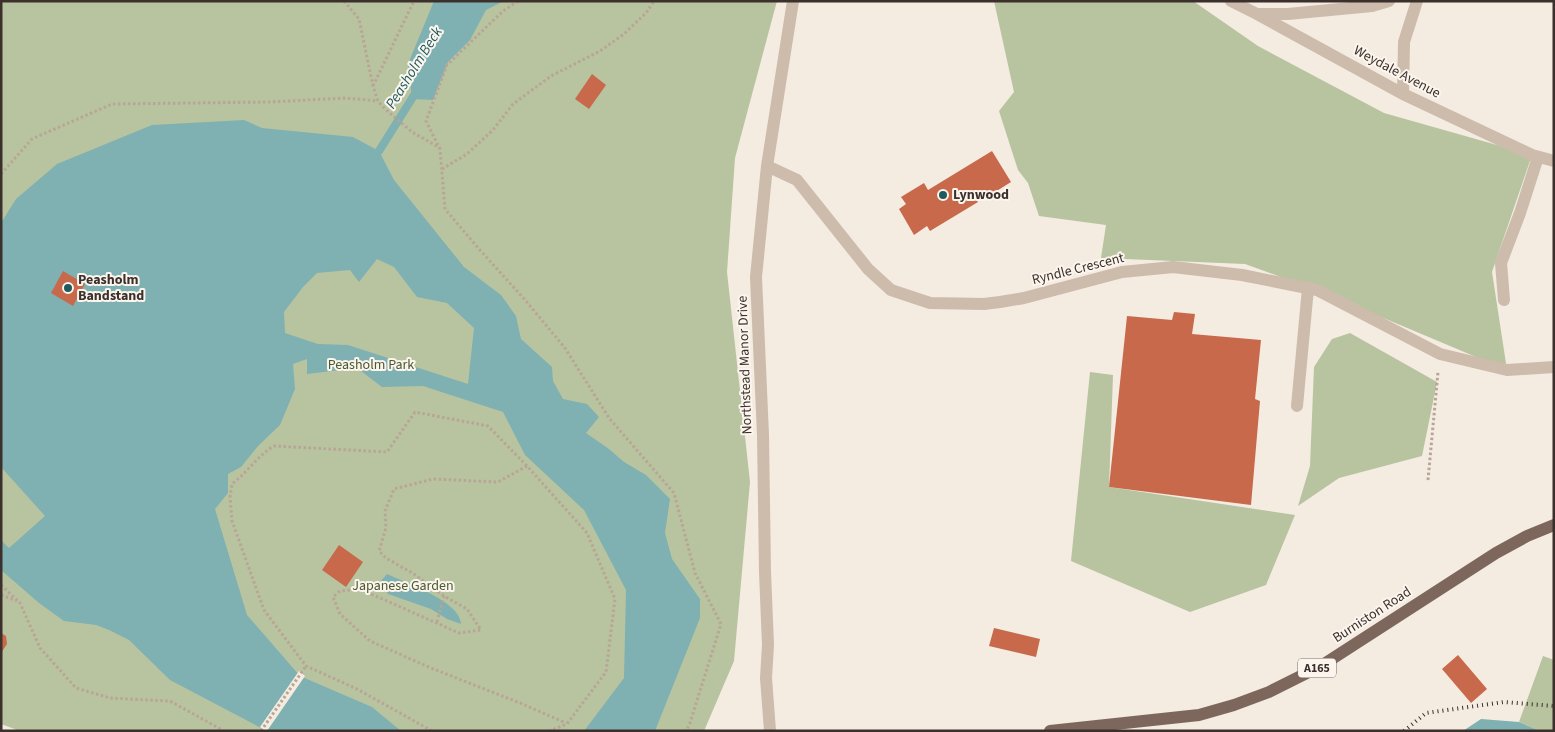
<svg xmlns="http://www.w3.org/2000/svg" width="1555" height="732" font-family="'Source Sans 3',sans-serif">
<rect width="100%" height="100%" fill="#f4ebe1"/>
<path fill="#b8c4a0" d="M1 1H777L735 158 727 272 750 482 734 661 704 731H20L1 724Z
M994 1H1193L1258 46 1384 113 1532 155 1492 272 1507 370 1317 290 1245 264 1101 258 1106 225 1039 216 1028 183 1018 170 999 111 1014 92Z
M1350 333 1437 382 1422 456 1339 478 1298 506 1310 466 1314 367 1332 339Z
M1090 372 1113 375 1109 487 1295 515 1266 585 1190 612 1071 561Z
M1543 656 1554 660V731H1540L1519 722Z"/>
<path fill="#7fb0b2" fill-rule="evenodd" d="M434 1H504L486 10 470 40 448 62 433 100 412 99 408 64Z
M244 120 262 128 353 137 379 151 394 180 464 267 501 295 516 316 521 339 552 367 553 381 563 399 587 404 599 417 586 433 609 449 624 462 646 475 670 499 665 533 672 559 700 599V618L655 731H584L624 678 626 590 584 510 525 455 503 412 423 386 382 387 357 368 307 374V359L293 364 295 389 280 425 258 446 241 467 228 474V493L215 509 247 615 300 676 372 707 401 731H267L170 680 129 640 109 630 96 625 64 621 39 603 1 570V540L9 548 45 516 1 467V223L16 199 57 164 152 125ZM377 259 394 267 417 297 447 303 474 328 468 384 348 345 318 344 285 333 284 312 303 287 317 273 350 270 359 282Z
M387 574C406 583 460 601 461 624L447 619 431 609 388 594 380 582Z
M1481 719 1519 722 1540 731H1463Z"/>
<path fill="#f4ebe1" d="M299 671 305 676 267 731H265L260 727Z"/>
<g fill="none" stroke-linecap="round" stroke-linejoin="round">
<path stroke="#7fb0b2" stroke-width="8" d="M379 151 416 92"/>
</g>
<path fill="#c8694b" d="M592 74 606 85 589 109 575 99Z
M992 151 1011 182 987 197 984 193 975 198 978 202 930 231 927 226 914 235 899 209 906 204 901 197 924 183 928 190Z
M63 271 85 284 73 306 51 293Z
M1174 312 1195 314 1192 334 1261 340 1255 399 1260 401 1251 505 1109 487 1127 316 1172 320Z
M339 545 363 562 346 587 322 570Z
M994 628 1040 639 1036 657 989 646Z
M1 633 6 636 7 644 1 653Z
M1458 655 1487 689 1471 703 1442 669Z"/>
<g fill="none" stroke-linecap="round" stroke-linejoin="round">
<path stroke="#b9a596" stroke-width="3" stroke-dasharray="2.5 2.5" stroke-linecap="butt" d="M344 1 359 19 373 86 378 101 385 109 412 132 440 148
M518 1 503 11 447 65 426 121 440 149 445 209 479 249 526 301 565 348 609 418 674 493 695 573 721 624 689 726 685 731
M373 86 414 1
M442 169 467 154 493 130 513 104 551 76 600 51 624 34 646 13 654 1
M1 174 32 139 112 104 270 102 346 98 378 101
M527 466 498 482 433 479 394 489 385 511 386 528 379 551 386 558 414 574 444 596 467 609 481 630 459 633 360 589 340 591 333 597 340 614 370 641 431 668 520 703 566 723
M1428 480 1438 372
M1 585 20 603 40 648 76 688 110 698 170 701 224 731
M1 595 17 601
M437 622 444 596
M261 731 306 666
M432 731 357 689 306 666 264 610 232 521 230 497 232 484C248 472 257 456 274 446L387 452 415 412 488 426 527 466 587 533 615 599 606 672 567 724 549 731"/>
<path stroke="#cdbbac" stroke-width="12" d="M1504 300 1501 263 1520 213 1538 157
M1297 406 1308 288"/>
<path stroke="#cdbbac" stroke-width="12" d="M1231 1 1257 14 1403 94 1532 155 1554 161
M1260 14H1288L1372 6 1389 1
M1403 94 1404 42 1417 1
M767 166 797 180 868 269 891 290 930 303 984 304 1000 302 1024 298 1122 272 1173 267 1242 275 1317 290 1440 354 1507 370 1554 367
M770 731 766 678 768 645 765 572 763 435 756 277 767 166 793 1"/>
<path stroke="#7d675c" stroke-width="12" d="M1050 731 1199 715 1234 705 1269 692 1321 666 1496 553 1527 536 1554 525"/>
<path stroke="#3b302b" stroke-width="4" stroke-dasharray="1 4" stroke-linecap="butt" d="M1404 731 1426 713 1504 702 1554 706"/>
</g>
<g fill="#1f5a5e" stroke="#fbf5ee" stroke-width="2">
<circle cx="943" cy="195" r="5"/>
<circle cx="68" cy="288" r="5"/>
</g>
<g text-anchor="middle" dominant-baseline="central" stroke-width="4" stroke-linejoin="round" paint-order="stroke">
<rect fill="#fbf5ee" stroke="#756b66" stroke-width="1" x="1298" y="658.5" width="38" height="19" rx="4"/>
<g font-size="12" font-weight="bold" fill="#3b302b">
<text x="1317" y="668">A165</text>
</g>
<g font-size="14" fill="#3b302b" stroke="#fbf5ee">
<text transform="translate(1397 72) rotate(28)">Weydale Avenue</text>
<text transform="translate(1078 269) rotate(-14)">Ryndle Crescent</text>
<text transform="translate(745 365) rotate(-92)">Northstead Manor Drive</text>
<text transform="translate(1372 615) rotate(-33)">Burniston Road</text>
</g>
<g font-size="14" font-weight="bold" fill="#3b302b" stroke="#fbf5ee" text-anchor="start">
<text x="953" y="195">Lynwood</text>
<text x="78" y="280">Peasholm<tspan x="78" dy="16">Bandstand</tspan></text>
</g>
<g font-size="14" fill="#4a5a2e" stroke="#fbf5ee">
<text x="371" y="365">Peasholm Park</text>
<text x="403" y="586">Japanese Garden</text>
</g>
<g font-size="15" font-style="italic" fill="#1f5a5e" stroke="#fbf5ee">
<text transform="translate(414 68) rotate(-58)">Peasholm Beck</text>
</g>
</g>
<rect width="1555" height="732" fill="none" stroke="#3b302b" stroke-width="5"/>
</svg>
